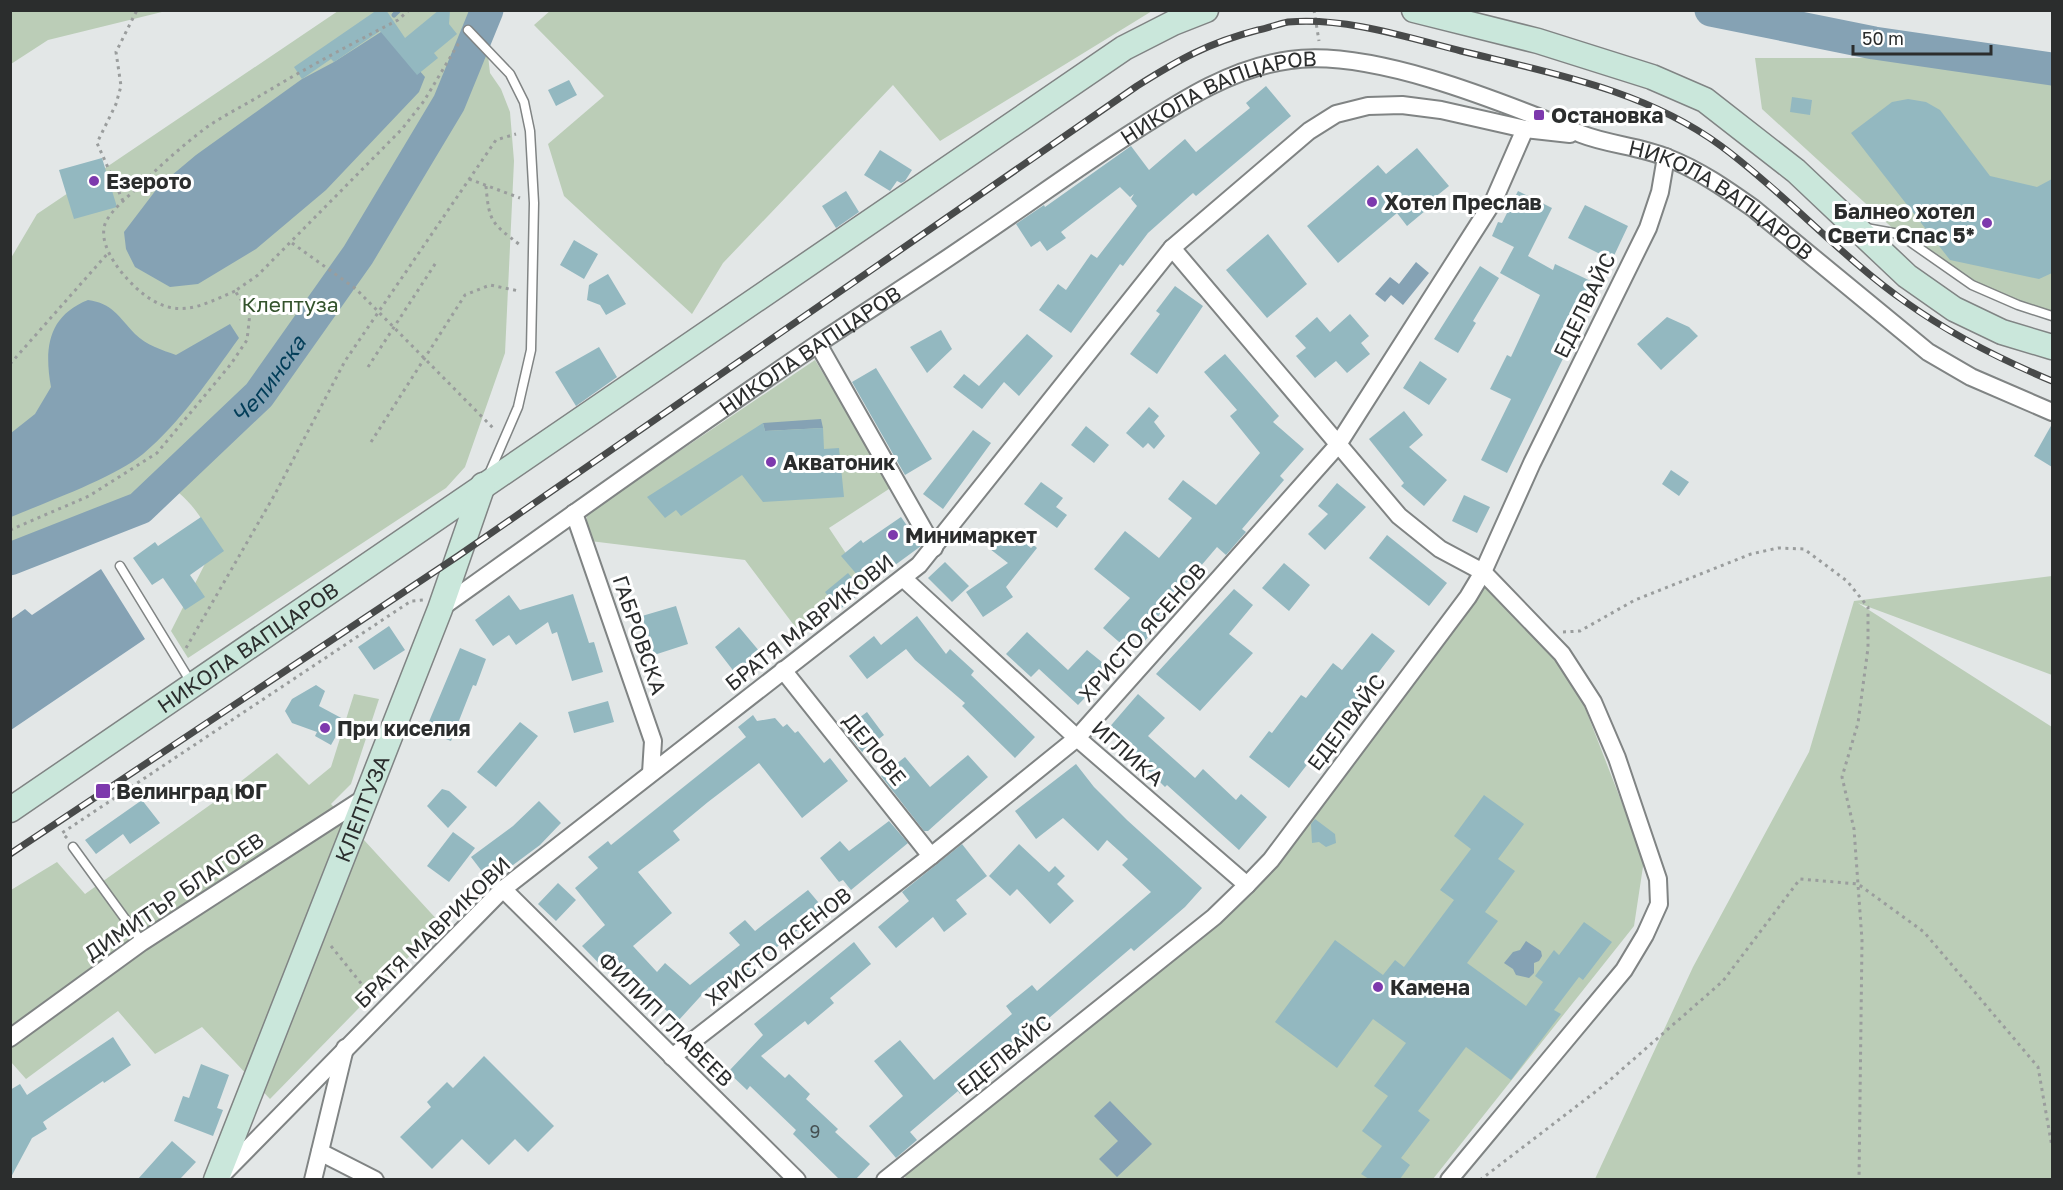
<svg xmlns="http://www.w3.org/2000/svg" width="2063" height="1190" font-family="'Golos Text',sans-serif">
<rect width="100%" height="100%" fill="#e3e7e7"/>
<path fill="#bbcdb7" d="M11 10H166V11L48 40 11 64Z
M551 10H1152V11L940 141 893 85 723 263 692 314 564 196 548 144 604 96 534 25Z
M338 11H483L490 73 501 89 510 112 514 161 505 353 465 467 446 488 188 658 171 631 215 544C199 510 187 497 157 476L128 499 57 524 11 546V258L37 214Z
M1755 58H1917L2052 78V316L1972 285 1899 234 1762 109Z
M815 360 892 487 829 528 867 585 799 632 745 560 590 541 586 514Z
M2052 576V675L1858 603 2052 727V1179H1595L1693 967 1809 752 1854 601Z
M1484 582 1558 657 1584 705 1644 860 1634 926 1433 1179 908 1180 902 1174 1204 932Z
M354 694 379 699 351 784 331 804 441 924 270 1099 202 1027 155 1054 118 1011 26 1079 11 1062V890L57 862 85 894 217 800 277 753 309 785 331 767Z"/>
<path fill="#85a2b4" d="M384 30 425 77 419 92 326 190 256 249 198 284 170 287 135 267 126 249 124 232 159 186 196 155 302 79 334 62Z
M1416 262 1429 273 1403 305 1391 295 1385 302 1375 294 1390 277 1399 284Z
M88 300C112 303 119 317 135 334 146 345 162 350 176 355L230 324 239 338C210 378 181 422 143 454 114 478 46 502 11 517V433L35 414 51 387C44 348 48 316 88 300Z
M821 419 823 428 765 431 763 423Z
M101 569 145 639 11 730V619L25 609 32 615Z
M1526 941 1541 951 1542 956 1539 961 1534 963V973L1529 978 1516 975 1513 969 1504 963 1513 952 1520 950Z
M1110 1101 1152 1144 1117 1177 1099 1159 1118 1141 1094 1116Z"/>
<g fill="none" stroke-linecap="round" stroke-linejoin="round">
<path stroke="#85a2b4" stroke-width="5" d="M394 15 399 10"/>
<g stroke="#85a2b4" stroke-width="33">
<path d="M1711 10 1874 43 2052 69"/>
<path id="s1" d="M10 559 140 508 259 395 358 255 449 103 487 10"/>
</g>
</g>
<path fill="#93b8c0" d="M377 10H386L405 38 439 10H450L449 24 457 34 434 53 438 58 417 75 380 31 334 62 331 59 302 79 294 67Z
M569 80 577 95 556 106 548 90Z
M1266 86 1291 116 1196 196 1193 193 1148 233 1123 266 1120 264 1071 333 1039 310 1058 284 1066 290 1091 254 1097 258 1137 206 1131 199 1134 194 1130 197 1120 187 1061 232 1066 238 1047 251 1040 241 1031 247 1016 224 1044 205 1045 207 1131 146 1149 170 1185 139 1196 152 1250 108 1246 103Z
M1792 97 1812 100 1810 115 1790 112Z
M1908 99 1926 102 1940 110 1990 176 2037 187 2052 179V273L2039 279 1950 260 1851 133 1892 102Z
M1417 148 1449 186 1434 198 1437 201 1407 226 1397 213 1338 263 1307 226 1378 165 1386 174Z
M880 150 912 170 905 181 901 183 897 181 890 191 864 175Z
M102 158 117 207 74 219 59 170Z
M846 191 859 212 836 228 822 206Z
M1518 191 1552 208 1528 256 1553 270 1555 264 1599 285 1507 473 1481 460 1511 399 1490 389 1507 355 1511 357 1540 295 1500 273 1514 247 1492 236 1498 222 1502 223Z
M1585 205 1628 226 1612 260 1568 238Z
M1268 234 1307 284 1267 318 1226 270Z
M574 240 598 254 584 279 560 265Z
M1480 266 1499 278 1473 321 1476 323 1458 353 1434 339Z
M608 274 626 304 606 315 600 305 587 300 589 285Z
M1175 286 1203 306 1157 374 1130 354 1160 314 1156 311Z
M1350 314 1369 336 1361 343 1370 354 1347 373 1336 361 1315 378 1296 356 1306 348 1295 336 1317 317 1330 332Z
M1667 317 1689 327 1698 336 1661 370 1637 344Z
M941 330 952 349 927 373 910 347Z
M1027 334 1053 356 1019 396 1004 382 982 409 953 387 964 374 979 386Z
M599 347 617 377 576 406 555 372Z
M1225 354 1279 416 1273 422 1304 449 1280 476 1284 480 1242 529 1246 532 1226 555 1217 547 1154 621 1159 625 1142 644 1135 638 1126 648 1103 628 1130 598 1094 569 1125 531 1159 558 1192 518 1168 499 1183 480 1216 505 1260 453 1230 416 1237 410 1204 372Z
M1420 361 1447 379 1429 405 1403 388Z
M876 368 932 459 905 475 852 382Z
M1149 407 1159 416 1154 422 1165 436 1154 449 1148 443 1143 448 1126 433Z
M1404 411 1423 435 1409 447 1447 480 1424 506 1401 486 1404 483 1369 439Z
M763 423 765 431 823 428 824 449 839 448 844 497 763 502 742 475 681 516 676 510 665 518 647 497Z
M2052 424V467L2034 456Z
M1086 426 1109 445 1094 463 1071 445Z
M973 430 991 443 943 509 923 494Z
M1671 470 1689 482 1679 496 1662 484Z
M1041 482 1063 498 1056 507 1067 515 1057 528 1024 504Z
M1337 483 1366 507 1325 550 1308 534 1328 514 1318 506Z
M1464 495 1490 507 1477 533 1452 521Z
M201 517 224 551 190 575 205 597 185 610 163 578 152 585 133 558 155 542 158 546Z
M901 517 921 546 891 568 884 557 859 577 841 556 861 540 863 543Z
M1006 528 1031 548 1034 545 1037 548 1006 587 1013 597 983 617 966 592 1008 563 990 549Z
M1387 535 1447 583 1429 606 1369 558Z
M945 562 969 586 952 602 928 578Z
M1284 563 1310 585 1289 611 1262 588Z
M848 573 863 591 839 610 825 592Z
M1234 589 1253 605 1229 634 1253 653 1200 711 1156 674Z
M573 594 589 643 594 642 603 672 572 681 557 632 552 634 548 622 516 645 509 635 493 646 475 620 509 595 520 610Z
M676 606 688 644 654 655 642 616Z
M917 616 946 654 950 649 974 671 971 675 1035 737 1015 758 962 706 965 703 915 660 906 649 867 679 849 656 874 636 881 645Z
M389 626 405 650 374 670 358 647Z
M739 627 760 652 735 673 715 647Z
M1027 632 1068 670 1087 650 1108 667 1097 679 1100 682 1078 705 1039 669 1031 677 1006 654Z
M1372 633 1395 651 1289 788 1249 757 1269 731 1272 733 1301 695 1306 698 1333 663 1342 670Z
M460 648 486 659 476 686 473 685 451 741 425 731Z
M316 685 325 691 319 706 345 720 331 745 315 736 317 732 292 723 285 711 292 699Z
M1138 694 1165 718 1148 736 1195 778 1203 769 1236 800 1241 794 1267 817 1239 850 1167 785 1165 787 1107 730Z
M608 701 614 722 574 733 568 712Z
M867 712 884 735 862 752 844 729Z
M753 715 757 721 775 718 783 727 787 724 795 733 798 731 824 763 830 758 848 781 802 818 759 763 708 802 673 831 680 840 638 872 672 913 633 946 657 972 665 963 690 985 740 945 729 933 745 920 755 931 808 890 824 909 716 996 709 987 678 1021 627 975 618 983 582 946 605 925 575 888 598 868 588 857 608 841 611 845 746 737 738 727Z
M520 722 538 736 496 787 477 772Z
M968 755 988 777 928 831H924L881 776 905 757 930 787Z
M1076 764 1094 787 1127 820 1202 888 1185 907 1134 951 1131 948 960 1094 958 1091 910 1132 917 1140 896 1158 869 1126 903 1096 874 1061 900 1040 934 1080 1012 1014 1006 1006 1032 985 1037 991 1151 892 1122 865 1128 859 1107 840 1098 851 1063 818 1036 839 1015 811Z
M442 789 449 791 467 807 448 828 427 806Z
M1484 795 1524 824 1498 859 1515 871 1485 912 1498 921 1467 963 1526 1006 1543 982 1535 976 1554 950 1559 955 1584 922 1612 942 1583 980 1579 977 1554 1010 1561 1014 1511 1080 1466 1047 1418 1111 1430 1120 1401 1158 1410 1165 1400 1179H1369L1361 1174 1382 1146 1362 1131 1388 1096 1374 1086 1406 1043 1373 1019 1337 1068 1275 1022 1335 940 1383 975 1395 960 1404 967 1454 900 1440 890 1471 849 1454 836Z
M142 800 160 823 130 844 123 834 96 854 85 840Z
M539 801 561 823 540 845 490 882 471 857 513 826Z
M1315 819 1335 834 1336 843 1326 847 1319 842 1312 843 1311 824Z
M889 821 908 843 851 890 843 880 839 882 820 858 840 841 849 851Z
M453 832 475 848 449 882 427 866Z
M962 844 987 876 956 900 967 914 944 932 933 917 896 948 878 927 909 901 902 892Z
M1019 844 1049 872 1055 866 1065 876 1057 884 1074 901 1050 924 1017 889 1010 896 989 876Z
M558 883 576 900 556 921 538 904Z
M854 942 871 964 830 998 834 1003 808 1025 805 1021 761 1056 785 1078 789 1074 810 1094 806 1099 838 1129 835 1132 870 1164 856 1179H839L793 1134 796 1130 750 1086 747 1090 728 1072 763 1035 754 1024Z
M113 1037 131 1065 104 1083 103 1081 43 1122 47 1129 32 1138 10 1179V1090L20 1084 27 1095Z
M484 1056 554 1126 528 1152 515 1139 489 1165 462 1139 432 1169 400 1137 431 1107 427 1102 447 1082 453 1088Z
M201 1064 229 1075 217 1108 223 1110 213 1136 174 1121 183 1096 189 1098Z
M172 1141 196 1162 180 1179H138Z"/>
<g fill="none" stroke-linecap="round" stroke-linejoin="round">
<defs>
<path id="lane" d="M468 30 510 74 524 102 530 131 534 203 531 350 518 407 489 474
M1866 228 1899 234 1972 285 2018 305 2052 316
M120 566 192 684
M73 847 142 942"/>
<g id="street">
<path d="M1172 248 1399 516 1440 549 1483 572 1562 654 1593 702 1617 758 1658 879 1659 904 1645 935 1624 970 1449 1180"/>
<path d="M818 344 934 548"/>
<path d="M574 513 653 741 651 773"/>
<path d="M903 578 1077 738 1247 885"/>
<path id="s2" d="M441 608C566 519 691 429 819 343 867 311 916 280 964 247 1021 209 1075 169 1133 132 1181 101 1231 68 1290 60 1372 48 1504 103 1581 134 1609 145 1640 146 1668 158 1699 170 1726 189 1753 208L1928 352 1971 377 2052 412"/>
<path d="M783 670 931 856"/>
<path d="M503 889 797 1180"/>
<path d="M10 1038 142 942 366 797"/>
<path d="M672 1057 931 856 1077 738 1337 446 1494 200 1525 129"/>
<path d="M320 1152 375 1180"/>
<path d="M222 1175 503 889 919 565 1172 248 1309 131 1336 114 1368 106 1402 105 1441 110 1525 129 1570 134"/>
<path d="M313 1180 345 1048"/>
<path d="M885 1180 1214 917 1247 885 1271 860 1468 597 1483 572 1532 463 1648 228 1660 192 1666 157"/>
</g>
<g id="secondary">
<path d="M1414 10 1538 41 1652 77 1705 100 1796 171 1907 276 1954 309 2002 332 2052 347"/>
<path id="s3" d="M10 810 1124 48 1173 23 1206 10"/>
<path id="s4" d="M216 1180 440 609 483 485"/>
</g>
</defs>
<use href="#lane" stroke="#808484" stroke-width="11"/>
<use href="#street" stroke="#808484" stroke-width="20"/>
<use href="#secondary" stroke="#808484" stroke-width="27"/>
<path stroke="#9a9d9d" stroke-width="3" stroke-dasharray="3 4.5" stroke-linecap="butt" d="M1314 10 1319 41
M469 179 520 198
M486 186C489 223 492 223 520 245
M123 201 97 143 116 104 121 86 116 52 137 10
M292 243 356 289 495 430
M235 291C199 307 176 320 142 293 126 280 97 248 105 224 110 211 128 197 138 187 160 166 183 145 207 127 223 116 241 107 258 97 304 69 351 44 398 20L409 10
M10 364 109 252
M368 367 437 261
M371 442 465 295 490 285 519 291
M10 530 89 496 157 453 231 364 247 340 250 313 235 291 258 275 402 129 424 101 460 41
M1563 632 1580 631 1635 600 1751 554 1778 548 1804 549 1847 581 1868 607V648L1858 723 1842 777 1854 829 1862 940 1859 1180
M186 648 275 494 345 361 496 140 516 134
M67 838 62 833 411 601 423 600
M331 946 372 997
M1480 1180 1603 1086 1723 981 1800 879 1858 884 1924 932 2038 1067 2052 1147"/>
<use href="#lane" stroke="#fff" stroke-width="8"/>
<use href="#street" stroke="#fff" stroke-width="16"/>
<use href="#secondary" stroke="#cae7db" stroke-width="24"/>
<defs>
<path id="rail" d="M10 854 458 556 1137 86C1180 59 1208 43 1258 30 1268 28 1278 24 1288 22 1345 17 1406 37 1461 51 1551 73 1645 90 1721 146 1786 194 1841 257 1907 303 1952 335 2002 360 2052 381"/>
</defs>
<use href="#rail" stroke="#484a4a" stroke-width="7"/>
<use href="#rail" stroke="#fff" stroke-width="4.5" stroke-dasharray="14" stroke-linecap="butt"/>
</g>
<g fill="#7d39ad" stroke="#fff" stroke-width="2">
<rect x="1533" y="109" width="12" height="12" rx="3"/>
<circle cx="94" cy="181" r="6"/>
<circle cx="1372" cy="202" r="6"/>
<circle cx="1987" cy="223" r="6"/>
<circle cx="771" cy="462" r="6"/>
<circle cx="893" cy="535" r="6"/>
<circle cx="325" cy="728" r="6"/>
<rect x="95" y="783" width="16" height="16" rx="3"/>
<circle cx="1378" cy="987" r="6"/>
</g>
<g text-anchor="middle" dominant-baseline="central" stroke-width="6" stroke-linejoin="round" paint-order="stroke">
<g font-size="18" fill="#455052">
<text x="815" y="1131">9</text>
</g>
<g font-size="21" fill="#2b2d2d" stroke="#fff">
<text stroke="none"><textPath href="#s2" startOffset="934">НИКОЛА ВАПЦАРОВ</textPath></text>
<text stroke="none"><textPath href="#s2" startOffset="1474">НИКОЛА ВАПЦАРОВ</textPath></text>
<text transform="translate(1584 305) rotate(-64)">ЕДЕЛВАЙС</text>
<text stroke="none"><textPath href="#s2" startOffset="450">НИКОЛА ВАПЦАРОВ</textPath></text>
<text transform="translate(809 622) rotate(-38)">БРАТЯ МАВРИКОВИ</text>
<text transform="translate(1142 632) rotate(-48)">ХРИСТО ЯСЕНОВ</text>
<text transform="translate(640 635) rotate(71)">ГАБРОВСКА</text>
<text stroke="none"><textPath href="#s3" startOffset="288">НИКОЛА ВАПЦАРОВ</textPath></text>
<text transform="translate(1346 722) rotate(-53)">ЕДЕЛВАЙС</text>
<text transform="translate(875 749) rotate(51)">ДЕЛОВЕ</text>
<text transform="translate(1128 753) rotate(41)">ИГЛИКА</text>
<text stroke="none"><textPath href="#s4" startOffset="399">КЛЕПТУЗА</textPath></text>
<text transform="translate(174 896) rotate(-34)">ДИМИТЪР БЛАГОЕВ</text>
<text transform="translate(432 932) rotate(-44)">БРАТЯ МАВРИКОВИ</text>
<text transform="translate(778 946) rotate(-38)">ХРИСТО ЯСЕНОВ</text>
<text transform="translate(666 1019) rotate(45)">ФИЛИП ГЛАВЕЕВ</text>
<text transform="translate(1004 1055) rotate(-39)">ЕДЕЛВАЙС</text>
</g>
<g font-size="21" font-weight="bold" fill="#2b2d2d" stroke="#fff" text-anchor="start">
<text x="1551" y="115">Остановка</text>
<text x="106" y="181">Езерото</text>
<text x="1384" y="202">Хотел Преслав</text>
<text x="1975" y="211" text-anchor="end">Балнео хотел<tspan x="1975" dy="24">Свети Спас 5*</tspan></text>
<text x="783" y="462">Акватоник</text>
<text x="905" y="535">Минимаркет</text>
<text x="337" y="728">При киселия</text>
<text x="116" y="791">Велинград ЮГ</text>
<text x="1390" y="987">Камена</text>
</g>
<g font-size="21" fill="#34532d" stroke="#fff">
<text x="290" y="304">Клептуза</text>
</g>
<g font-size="22" font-style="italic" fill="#023d58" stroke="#fff">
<text stroke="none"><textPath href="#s1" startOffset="322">Чепинска</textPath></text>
</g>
</g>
<rect width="2063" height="1190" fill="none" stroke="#2b2d2d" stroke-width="24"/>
<path d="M1853 45v9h138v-9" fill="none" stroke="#2b2d2d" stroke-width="3"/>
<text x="1862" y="45" font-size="18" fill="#2b2d2d" stroke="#ffffff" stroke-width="4.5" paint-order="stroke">50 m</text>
</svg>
